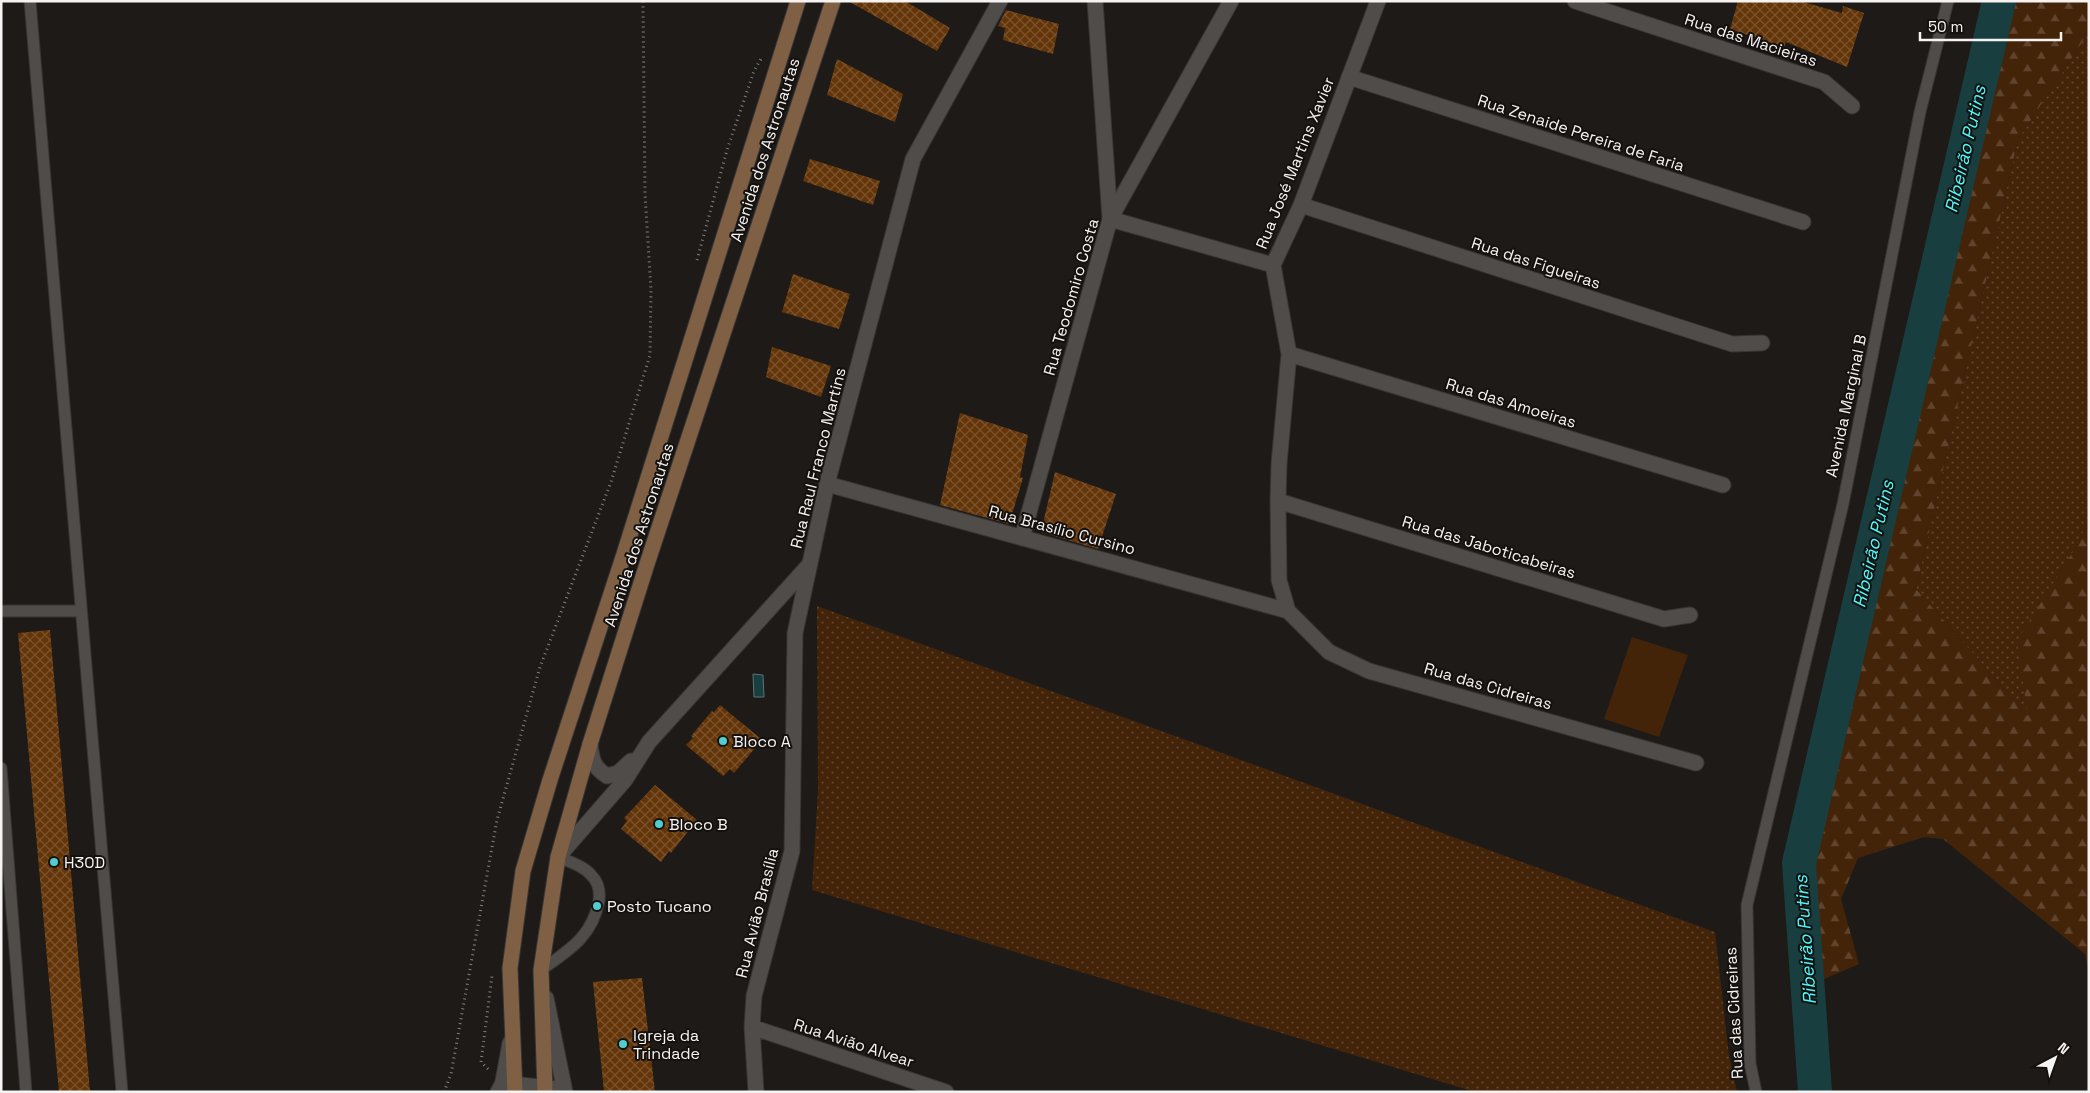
<svg xmlns="http://www.w3.org/2000/svg" width="2090" height="1093" font-family="'Space Grotesk',sans-serif">
<defs>
<pattern id="grass-dots" width="8" height="8" patternUnits="userSpaceOnUse" patternTransform="scale(1.25)"><rect width="8" height="8" fill="#442409"/><path d="M2 2h.1M6 6h.1" fill="none" stroke="#60442d" stroke-width="1.8" stroke-linecap="round"/></pattern>
<pattern id="forest-firs" width="22" height="20" patternUnits="userSpaceOnUse" patternTransform="scale(1.25)"><rect width="22" height="20" fill="#442409"/><path d="M5 1l3.5 6h-7zM16 11l3.5 6h-7z" fill="#60442d"/></pattern>
<pattern id="building-cross-hatch" width="8" height="8" patternUnits="userSpaceOnUse" patternTransform="scale(1.25)"><rect width="8" height="8" fill="#643508"/><path d="M0 0l8 8M0 8l8-8" fill="none" stroke="#7b532c"/></pattern>
</defs>
<rect width="100%" height="100%" fill="#1d1a18"/>
<path fill="url(#grass-dots)" d="M2089 32V518L2079 542 2029 717 1916 589 2018 139Z
M817 606 1715 932 1729 1056 1737 1092H1475L812 890 818 791Z"/>
<path fill="url(#forest-firs)" d="M1999 1H2089V32L2018 139 1916 589 2028 716 2017 641 2079 542 2089 518V973L2085 954 1943 839 1924 837 1858 858 1841 899 1859 964 1808 986 1799 863Z"/>
<path fill="#442409" d="M1632 637 1688 655 1659 737 1604 719Z"/>
<path fill="#183e3f" stroke="#5b7575" d="M753 674 763 675 764 697H754Z"/>
<g fill="none" stroke-linecap="round" stroke-linejoin="round">
<path stroke="#183e3f" stroke-width="34" d="M1815 1092 1799 863 1999 1"/>
</g>
<path fill="url(#building-cross-hatch)" d="M848 1H905L950 28 937 51Z
M1738 1H1800L1842 13 1843 6 1864 13 1847 67 1786 42 1784 47 1730 29Z
M1006 10 1059 24 1053 54 1003 40 1005 28 998 26Z
M837 59 903 94 895 122 827 95Z
M810 159 880 181 873 205 803 181Z
M793 274 850 294 839 329 782 312Z
M772 347 831 366 821 397 766 377Z
M960 413 1028 435 1020 477 1023 478 1009 524 940 505Z
M1055 472 1116 494 1098 549 1041 532Z
M50 630 90 1092H59L18 633Z
M720 705 760 738 754 745 756 747 734 773 730 769 723 776 686 745 693 738 691 736 712 711 714 712Z
M655 785 697 820 671 853 669 851 661 862 621 829 627 821 624 818Z
M642 978 655 1092H604L593 982Z"/>
<g fill="none" stroke-linecap="round" stroke-linejoin="round">
<defs>
<path id="lane" d="M30 1 122 1092
M1 611H81
M1 768 26 1092
M541 970C569 950 592 937 599 901 600 892 599 883 592 876 584 866 570 862 558 857
M1756 1092 1750 1063 1747 905 1843 504 1920 112 1948 1"/>
<path id="street" d="M1095 1 1110 219 1273 265
M1575 1 1824 82 1852 106
M1349 77 1803 222
M1301 205 1732 344 1762 343
M1289 354 1723 485
M827 484 1288 611 1329 652 1369 671 1696 763
M1278 501 1664 619 1690 615
M1022 538 1110 219 1231 1
M1288 611 1279 580 1278 501 1279 464 1289 354 1273 265 1301 205 1378 1
M590 744C592 760 593 767 607 776L618 773 631 761
M558 857 625 780 649 742 809 565
M546 998 565 1092
M752 1027 946 1092
M498 1092 503 1083 558 1089
M501 1092 510 1043
M756 1092 752 1027 754 996 792 851 795 633 827 484 913 159 1000 1"/>
<path id="secondary" d="M515 1092 510 968 523 871 550 780 624 554 798 1
M545 1092 541 970 558 857 590 744 647 564 833 1"/>
</defs>
<use href="#lane" stroke="#373534" stroke-width="13"/>
<use href="#street" stroke="#373534" stroke-width="17"/>
<use href="#secondary" stroke="#373534" stroke-width="17"/>
<path stroke="#84817f" stroke-width="3" stroke-dasharray="1 4" stroke-linecap="butt" d="M697 260 727 150 754 71 761 59
M488 1069 481 1062 492 976
M444 1092 451 1074 497 820 540 667 611 482 650 355 651 290 645 194 643 1"/>
<use href="#lane" stroke="#4f4c49" stroke-width="11"/>
<use href="#street" stroke="#4f4c49" stroke-width="15"/>
<use href="#secondary" stroke="#7f6044" stroke-width="15"/>
</g>
<g fill="#52cdcf" stroke="#14110f" stroke-width="2">
<circle cx="723" cy="741" r="5"/>
<circle cx="659" cy="824" r="5"/>
<circle cx="54" cy="862" r="5"/>
<circle cx="597" cy="906" r="5"/>
<circle cx="623" cy="1044" r="5"/>
</g>
<g text-anchor="middle" dominant-baseline="central" stroke-width="4" stroke-linejoin="round" paint-order="stroke">
<g font-size="16" fill="#f6f4f2" stroke="#14110f">
<text transform="translate(1751 40) rotate(18)">Rua das Macieiras</text>
<text transform="translate(1581 133) rotate(18)">Rua Zenaide Pereira de Faria</text>
<text transform="translate(765 150) rotate(-72)">Avenida dos Astronautas</text>
<text transform="translate(1295 163) rotate(-68)">Rua José Martins Xavier</text>
<text transform="translate(1536 263) rotate(18)">Rua das Figueiras</text>
<text transform="translate(1071 297) rotate(-74)">Rua Teodomiro Costa</text>
<text transform="translate(1511 403) rotate(17)">Rua das Amoeiras</text>
<text transform="translate(1846 406) rotate(-78)">Avenida Marginal B</text>
<text transform="translate(818 458) rotate(-76)">Rua Raul Franco Martins</text>
<text transform="translate(1062 530) rotate(15)">Rua Brasílio Cursino</text>
<text transform="translate(639 535) rotate(-72)">Avenida dos Astronautas</text>
<text transform="translate(1489 547) rotate(17)">Rua das Jaboticabeiras</text>
<text transform="translate(1488 686) rotate(16)">Rua das Cidreiras</text>
<text transform="translate(757 913) rotate(-76)">Rua Avião Brasília</text>
<text transform="translate(1734 1013) rotate(-93)">Rua das Cidreiras</text>
<text transform="translate(854 1043) rotate(18)">Rua Avião Alvear</text>
</g>
<g font-size="16" fill="#f6f4f2" stroke="#14110f" text-anchor="start">
<text x="733" y="741">Bloco A</text>
<text x="669" y="824">Bloco B</text>
<text x="64" y="862">H30D</text>
<text x="607" y="906">Posto Tucano</text>
<text x="633" y="1035">Igreja da<tspan x="633" dy="18">Trindade</tspan></text>
</g>
<g font-size="18" font-style="italic" fill="#4bfafe" stroke="#14110f">
<text transform="translate(1965 149) rotate(-77)">Ribeirão Putins</text>
<text transform="translate(1873 544) rotate(-77)">Ribeirão Putins</text>
<text transform="translate(1805 940) rotate(-94)">Ribeirão Putins</text>
</g>
</g>
<rect width="2090" height="1093" fill="none" stroke="#f6f4f2" stroke-width="5"/>
<g transform="translate(2055 1058) rotate(41)" stroke="#14110f" stroke-width="4" paint-order="stroke">
<path d="M0-4L9 19L0 12L-9 19Z" fill="#f6f4f2"/>
<text y="-8" font-size="14" font-weight="bold" text-anchor="middle" fill="#f6f4f2">N</text>
</g>
<path d="M1920 32v8h141v-8" fill="none" stroke="#f6f4f2" stroke-width="2.5"/>
<text x="1928" y="32" font-size="15" fill="#f6f4f2" stroke="#14110f" stroke-width="4" paint-order="stroke">50 m</text>
</svg>
